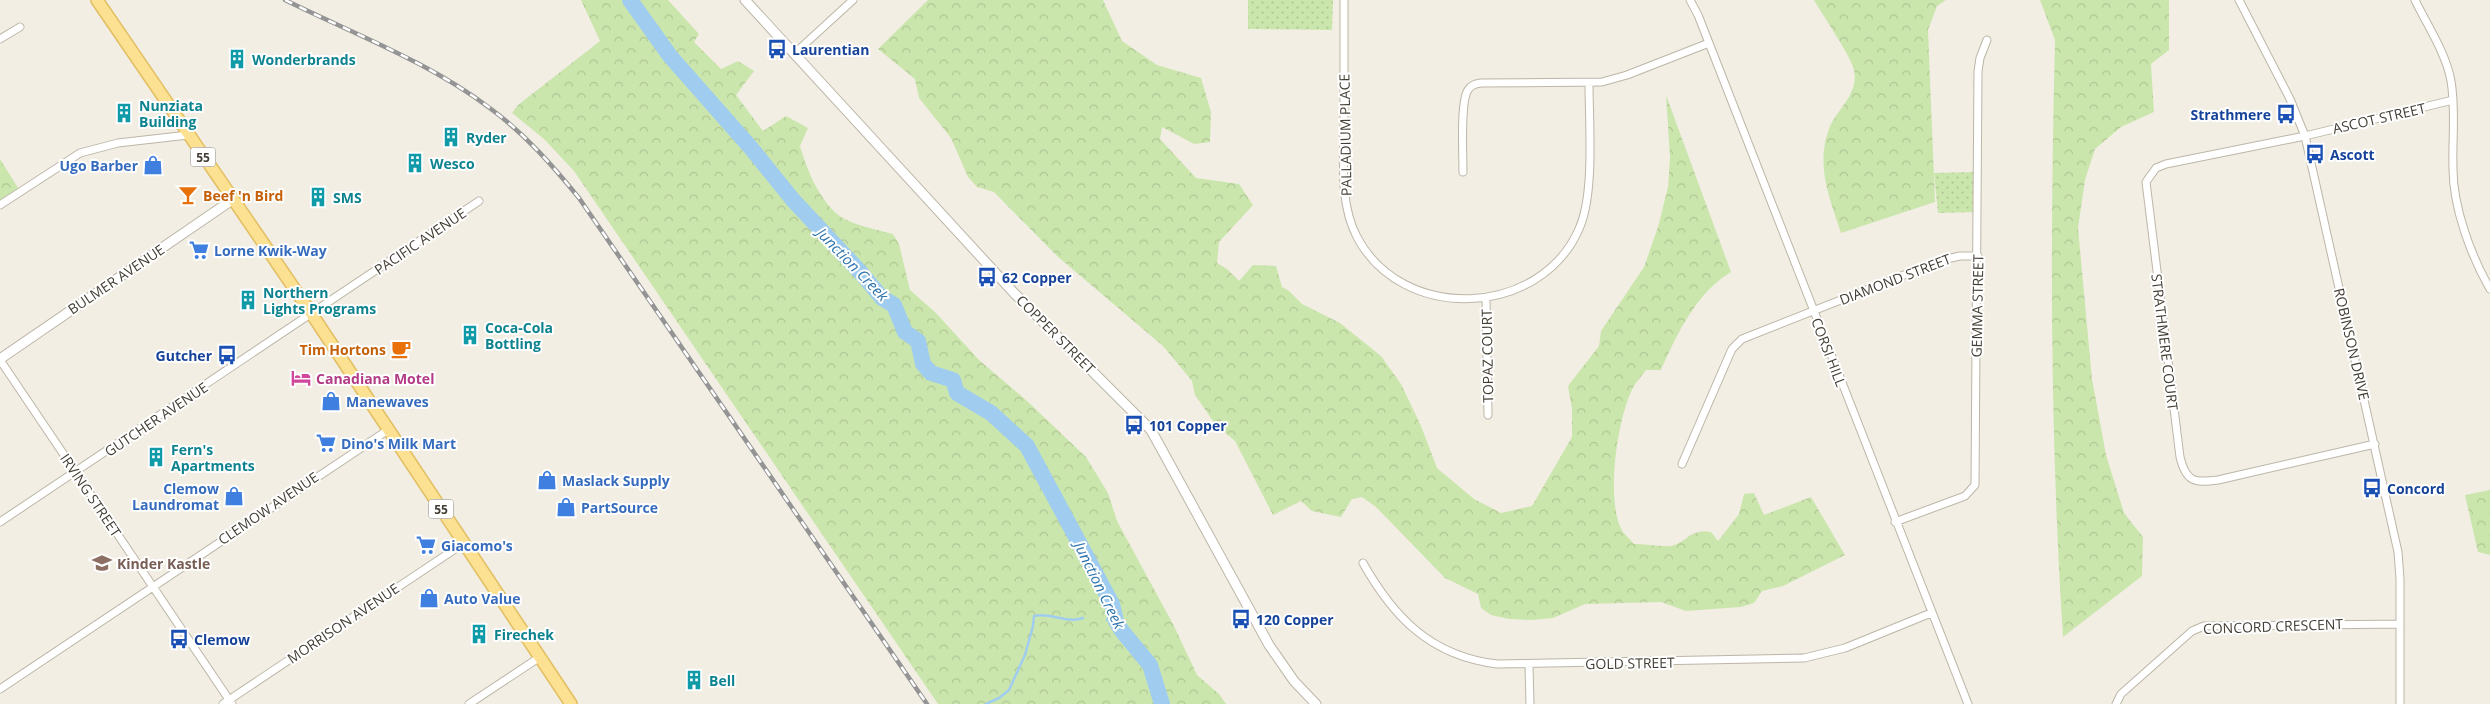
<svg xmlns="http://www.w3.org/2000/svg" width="2490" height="704" font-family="'Open Sans',sans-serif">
<defs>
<pattern id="green-dots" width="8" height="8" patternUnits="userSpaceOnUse" patternTransform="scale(1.25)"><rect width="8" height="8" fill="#cbe6ad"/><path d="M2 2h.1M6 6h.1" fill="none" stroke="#b0c695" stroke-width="1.8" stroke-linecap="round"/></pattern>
<pattern id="forest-crowns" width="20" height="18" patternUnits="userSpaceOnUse" patternTransform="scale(1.25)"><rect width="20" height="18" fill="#cbe6ad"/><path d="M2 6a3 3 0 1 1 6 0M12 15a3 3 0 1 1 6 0" fill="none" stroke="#b0c695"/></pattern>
</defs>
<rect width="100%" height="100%" fill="#f2eee4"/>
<path fill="url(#green-dots)" d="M1248 0H1333L1332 30 1248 29Z
M1977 172V212L1938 213 1934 173Z"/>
<path fill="url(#forest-crowns)" d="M581 0H668L699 34 694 42 721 69 738 61 754 71 736 95 763 131 786 116 808 128 800 146C807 170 818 197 837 214 848 224 878 230 893 234L899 244 910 290 936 313 979 360 1026 400 1086 457 1108 493 1117 521 1174 626 1197 675 1219 694 1226 704H938L574 171 544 139 512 113 518 105 600 41Z
M928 0H1103L1122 41 1157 65 1201 78 1211 112 1210 142 1194 144 1162 127 1160 139 1196 178 1239 184 1253 205 1219 242 1217 263 1227 269 1239 281 1253 265 1276 266 1282 287 1289 291 1302 304 1340 323 1381 356 1401 384 1421 426 1437 468 1474 499 1501 513 1532 506 1572 437V409L1568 386 1599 346 1601 331 1644 267 1658 227 1668 187 1670 157 1666 95 1731 272C1696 293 1677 334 1661 370H1646C1641 377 1634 384 1631 392 1617 422 1605 504 1623 532 1626 536 1631 540 1634 544 1646 544 1659 547 1671 546 1687 543 1690 528 1711 532L1718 541 1739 514 1744 494 1754 493 1764 515 1811 497 1845 555 1783 586 1762 591 1754 603 1741 607 1686 611 1661 602 1585 604 1553 618 1532 620 1509 619 1491 615 1481 608 1478 594 1445 578 1376 507 1362 497 1352 499 1341 517 1312 511 1301 501 1273 515 1235 441 1215 424 1195 395 1192 381 1163 346 1057 256 994 192 977 187 968 177 951 138 919 98 915 79 878 49Z
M1814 0H1946L1937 6 1928 30 1935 202 1841 233C1830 199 1816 167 1828 132 1834 110 1859 97 1854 70 1852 58 1822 14 1814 0Z
M2040 0H2169V50L2151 64 2154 112 2121 127 2095 149 2085 180 2078 228 2092 379 2106 455 2124 513 2143 537 2142 576 2063 637C2050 438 2050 239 2055 40Z
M0 159 20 191 0 204Z
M2490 490V555L2478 552 2465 495Z"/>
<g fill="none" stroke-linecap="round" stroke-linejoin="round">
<path stroke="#a0cdef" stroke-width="2.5" d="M1107 620 1116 621
M986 704 999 698 1009 690 1025 655 1033 626 1034 616C1050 612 1067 624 1083 618"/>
<path stroke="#a0cdef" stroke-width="16" d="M630 0 670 56 751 148 793 200 862 274 882 298 894 305 905 332 918 341 923 364 931 373 953 380 957 393 991 413 1027 446 1112 604 1116 621 1122 631 1150 665 1162 704"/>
<defs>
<path id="minor" d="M1344 0C1344 40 1344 81 1344 121 1344 159 1339 203 1357 237 1402 323 1540 318 1579 229 1595 194 1589 123 1589 83
M1690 0 1698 15 1968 704
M2239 0 2290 99 2305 136 2398 552 2400 579V704
M2415 0C2427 25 2446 53 2451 81 2456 110 2452 139 2453 169 2453 207 2471 256 2490 289
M0 39 20 27
M795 53 853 0
M1463 172C1463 155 1460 101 1468 90 1471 85 1475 84 1481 83L1602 82 1627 75 1709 43
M0 205 80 153 118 143 188 135
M1486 298 1488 415
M0 360 232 704
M2375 444 2218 480C2194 483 2186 482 2180 457L2146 182 2156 168 2166 164 2305 136 2453 100
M1682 464 1728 358 1732 349 1742 339 1942 260 1960 256H1978
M0 522 479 201
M1895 522 1965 496 1975 485 1978 71 1980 58 1987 40
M1363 563C1394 618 1431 656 1497 664L1804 658 1845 648 1931 613
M1529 665 1530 704
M0 689 388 430
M223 704 464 543
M469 704 540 657
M2116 704 2121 694 2192 631 2204 626 2400 624"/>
<path id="tertiary" d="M745 0 1014 293 1151 430 1269 645 1294 681 1316 704
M0 359 232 200"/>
<path id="primary" d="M97 0 311 313 571 704"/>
</defs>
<use href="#minor" stroke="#bdb6a7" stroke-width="9"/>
<use href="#tertiary" stroke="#bdb6a7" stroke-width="11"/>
<use href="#primary" stroke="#e2be62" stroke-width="14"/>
<use href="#minor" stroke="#fff" stroke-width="7"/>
<use href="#tertiary" stroke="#fff" stroke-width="9"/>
<use href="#primary" stroke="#fde192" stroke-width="11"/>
<defs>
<path id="rail" d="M285 0C354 34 429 62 491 109 525 134 553 166 579 198L927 704"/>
</defs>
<use href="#rail" stroke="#949494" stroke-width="4.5"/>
<use href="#rail" stroke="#fff" stroke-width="2.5" stroke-dasharray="8" stroke-linecap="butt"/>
</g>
<defs>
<symbol id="bus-bare" viewBox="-9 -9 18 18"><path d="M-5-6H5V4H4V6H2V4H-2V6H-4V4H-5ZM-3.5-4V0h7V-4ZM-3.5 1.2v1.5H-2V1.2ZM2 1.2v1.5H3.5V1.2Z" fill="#1a4fb4" stroke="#fff" stroke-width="2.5" paint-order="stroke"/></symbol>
<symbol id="building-bare" viewBox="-9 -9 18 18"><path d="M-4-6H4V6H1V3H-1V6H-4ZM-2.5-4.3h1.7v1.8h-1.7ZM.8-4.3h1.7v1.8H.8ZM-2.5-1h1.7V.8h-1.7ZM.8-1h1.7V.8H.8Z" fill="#0f9aa8" stroke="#fff" stroke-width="2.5" paint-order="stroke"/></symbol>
<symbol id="shop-bare" viewBox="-9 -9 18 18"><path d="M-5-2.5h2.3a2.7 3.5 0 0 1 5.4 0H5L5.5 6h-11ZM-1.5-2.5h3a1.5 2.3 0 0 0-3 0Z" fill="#3f7fe0" stroke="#fff" stroke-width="2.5" paint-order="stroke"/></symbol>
<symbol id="bar-bare" viewBox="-9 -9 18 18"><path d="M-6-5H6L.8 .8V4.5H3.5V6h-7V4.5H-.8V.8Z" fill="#e8710a" stroke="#fff" stroke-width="2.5" paint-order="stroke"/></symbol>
<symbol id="supermarket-bare" viewBox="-9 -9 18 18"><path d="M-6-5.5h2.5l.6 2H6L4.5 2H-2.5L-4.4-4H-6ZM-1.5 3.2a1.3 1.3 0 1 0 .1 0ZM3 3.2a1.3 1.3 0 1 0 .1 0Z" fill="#3f7fe0" stroke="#fff" stroke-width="2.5" paint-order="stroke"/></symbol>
<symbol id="cafe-bare" viewBox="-9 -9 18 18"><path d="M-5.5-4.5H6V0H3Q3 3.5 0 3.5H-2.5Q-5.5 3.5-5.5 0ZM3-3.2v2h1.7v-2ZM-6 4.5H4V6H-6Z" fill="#e8710a" stroke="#fff" stroke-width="2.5" paint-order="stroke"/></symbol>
<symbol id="hotel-bare" viewBox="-9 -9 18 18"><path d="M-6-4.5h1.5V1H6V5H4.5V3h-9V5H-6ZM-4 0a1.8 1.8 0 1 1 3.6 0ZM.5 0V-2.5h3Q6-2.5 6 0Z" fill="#d1479c" stroke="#fff" stroke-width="2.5" paint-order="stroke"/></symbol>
<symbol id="school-bare" viewBox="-9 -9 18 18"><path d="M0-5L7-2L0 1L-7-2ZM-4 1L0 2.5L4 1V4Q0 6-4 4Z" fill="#8d6e63" stroke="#fff" stroke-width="2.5" paint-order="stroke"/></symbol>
</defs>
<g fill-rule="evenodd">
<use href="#bus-bare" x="763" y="35" width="28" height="28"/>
<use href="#building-bare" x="223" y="45" width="28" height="28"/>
<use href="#building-bare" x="110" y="99" width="28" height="28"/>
<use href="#bus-bare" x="2272" y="100" width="28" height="28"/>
<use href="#building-bare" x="437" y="123" width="28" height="28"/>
<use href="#bus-bare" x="2301" y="140" width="28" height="28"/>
<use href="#building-bare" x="401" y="149" width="28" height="28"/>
<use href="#shop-bare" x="139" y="151" width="28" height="28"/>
<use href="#bar-bare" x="174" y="181" width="28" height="28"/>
<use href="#building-bare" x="304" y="183" width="28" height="28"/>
<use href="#supermarket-bare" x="185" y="236" width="28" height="28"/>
<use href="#bus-bare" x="973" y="263" width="28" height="28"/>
<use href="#building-bare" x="234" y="286" width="28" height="28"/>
<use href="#building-bare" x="456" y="321" width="28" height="28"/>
<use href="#cafe-bare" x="387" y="335" width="28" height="28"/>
<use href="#bus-bare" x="213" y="341" width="28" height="28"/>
<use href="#hotel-bare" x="287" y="364" width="28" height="28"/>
<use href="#shop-bare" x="317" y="387" width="28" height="28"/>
<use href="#bus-bare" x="1120" y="411" width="28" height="28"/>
<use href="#supermarket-bare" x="312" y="429" width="28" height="28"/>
<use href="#building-bare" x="142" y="443" width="28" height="28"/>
<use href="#shop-bare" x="533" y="466" width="28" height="28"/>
<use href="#bus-bare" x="2358" y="474" width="28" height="28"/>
<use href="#shop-bare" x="220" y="482" width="28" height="28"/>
<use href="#shop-bare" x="552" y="493" width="28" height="28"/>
<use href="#supermarket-bare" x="412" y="531" width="28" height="28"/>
<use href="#school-bare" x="88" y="549" width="28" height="28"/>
<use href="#shop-bare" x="415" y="584" width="28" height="28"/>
<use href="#bus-bare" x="1227" y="605" width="28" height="28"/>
<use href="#building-bare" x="465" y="620" width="28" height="28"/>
<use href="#bus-bare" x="165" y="625" width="28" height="28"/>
<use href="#building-bare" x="680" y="666" width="28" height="28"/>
</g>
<g text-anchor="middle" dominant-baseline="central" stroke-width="4" stroke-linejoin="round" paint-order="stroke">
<g fill="#fff" stroke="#7c7871" stroke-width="1">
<rect x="190.5" y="147.5" width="25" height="19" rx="4"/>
<rect x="428.5" y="499.5" width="25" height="19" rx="4"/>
</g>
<g font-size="12" font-weight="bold" fill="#443e34">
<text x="203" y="157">55</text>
<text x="441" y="509">55</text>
</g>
<g font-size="14" font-weight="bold" fill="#164399" stroke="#fff" text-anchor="start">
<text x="792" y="49">Laurentian</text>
<text x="2271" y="114" text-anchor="end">Strathmere</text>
<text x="2330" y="154">Ascott</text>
<text x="1002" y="277">62 Copper</text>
<text x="212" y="355" text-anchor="end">Gutcher</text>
<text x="1149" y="425">101 Copper</text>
<text x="2387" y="488">Concord</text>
<text x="1256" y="619">120 Copper</text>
<text x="194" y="639">Clemow</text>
</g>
<g font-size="14" font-weight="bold" fill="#0d838f" stroke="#fff" text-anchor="start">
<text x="252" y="59">Wonderbrands</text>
<text x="139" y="105">Nunziata<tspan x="139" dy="16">Building</tspan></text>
<text x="466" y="137">Ryder</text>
<text x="430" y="163">Wesco</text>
<text x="333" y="197">SMS</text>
<text x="263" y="292">Northern<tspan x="263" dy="16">Lights Programs</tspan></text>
<text x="485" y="327">Coca-Cola<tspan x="485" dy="16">Bottling</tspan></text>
<text x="171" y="449">Fern's<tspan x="171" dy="16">Apartments</tspan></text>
<text x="494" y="634">Firechek</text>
<text x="709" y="680">Bell</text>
</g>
<g font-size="14" fill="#443e34" stroke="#fff">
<text transform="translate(2379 118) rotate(-13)">ASCOT STREET</text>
<text transform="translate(1345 135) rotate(-91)">PALLADIUM PLACE</text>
<text transform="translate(420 241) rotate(-34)">PACIFIC AVENUE</text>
<text transform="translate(116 279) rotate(-34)">BULMER AVENUE</text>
<text transform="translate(1895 279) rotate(-21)">DIAMOND STREET</text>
<text transform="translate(1977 306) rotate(-89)">GEMMA STREET</text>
<text transform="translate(1056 334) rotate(45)">COPPER STREET</text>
<text transform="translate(2165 342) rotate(83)">STRATHMERE COURT</text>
<text transform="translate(2352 344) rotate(77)">ROBINSON DRIVE</text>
<text transform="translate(1829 352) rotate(69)">CORSI HILL</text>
<text transform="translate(1487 356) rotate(-91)">TOPAZ COURT</text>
<text transform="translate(156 419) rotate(-34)">GUTCHER AVENUE</text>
<text transform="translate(91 495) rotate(56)">IRVING STREET</text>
<text transform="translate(268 508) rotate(-34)">CLEMOW AVENUE</text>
<text transform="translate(343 623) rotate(-34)">MORRISON AVENUE</text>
<text transform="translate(2273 626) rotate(-2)">CONCORD CRESCENT</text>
<text transform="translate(1630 663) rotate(-1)">GOLD STREET</text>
</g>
<g font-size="14" font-weight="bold" fill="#366cbe" stroke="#fff" text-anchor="start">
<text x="138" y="165" text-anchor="end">Ugo Barber</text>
<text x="214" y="250">Lorne Kwik-Way</text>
<text x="346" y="401">Manewaves</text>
<text x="341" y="443">Dino's Milk Mart</text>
<text x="562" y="480">Maslack Supply</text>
<text x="219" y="488" text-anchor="end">Clemow<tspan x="219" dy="16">Laundromat</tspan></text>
<text x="581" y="507">PartSource</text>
<text x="441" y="545">Giacomo's</text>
<text x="444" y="598">Auto Value</text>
</g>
<g font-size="14" font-weight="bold" fill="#c56008" stroke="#fff" text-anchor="start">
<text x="203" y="195">Beef 'n Bird</text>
<text x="386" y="349" text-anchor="end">Tim Hortons</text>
</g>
<g font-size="14" font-weight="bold" fill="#b23c85" stroke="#fff" text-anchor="start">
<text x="316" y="378">Canadiana Motel</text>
</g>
<g font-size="14" font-weight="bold" fill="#785e54" stroke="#fff" text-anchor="start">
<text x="117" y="563">Kinder Kastle</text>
</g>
<g font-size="15" font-style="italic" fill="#2f75ad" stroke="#fff">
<text transform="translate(853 264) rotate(46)">Junction Creek</text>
<text transform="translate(1100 585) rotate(64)">Junction Creek</text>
</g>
</g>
</svg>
